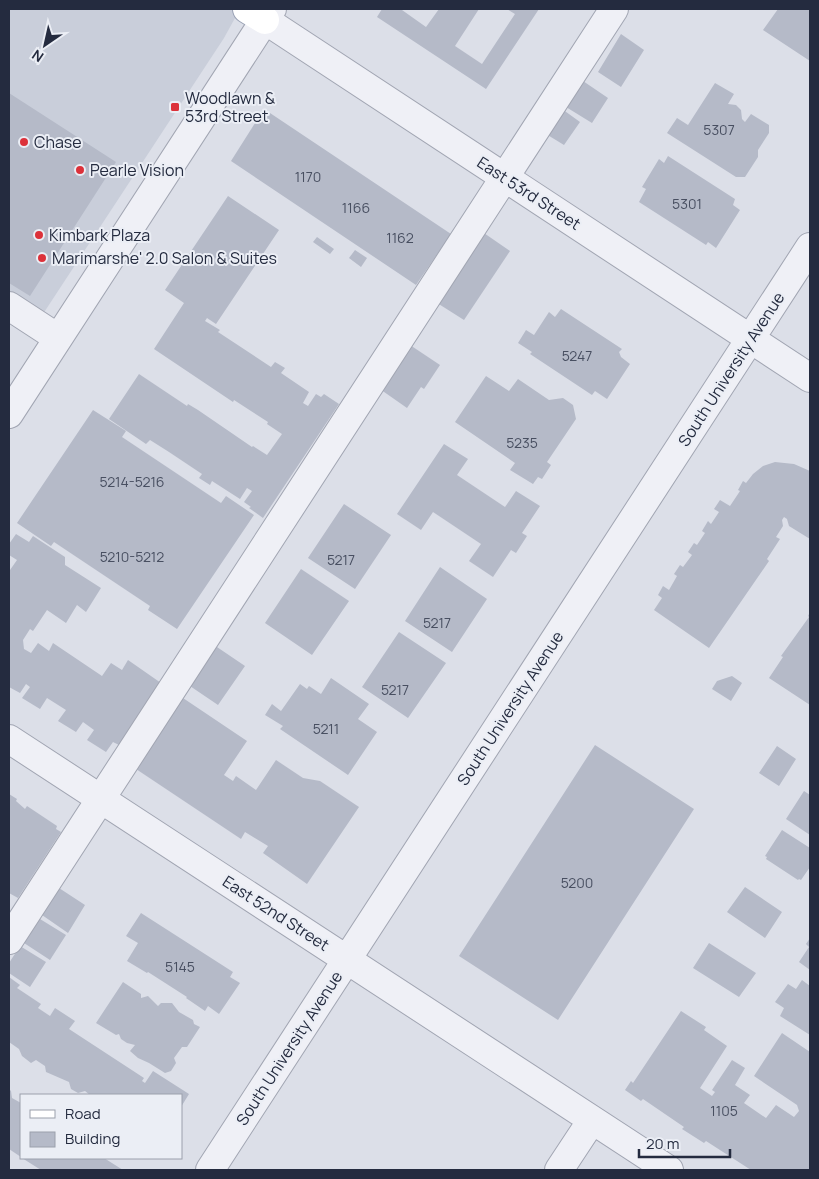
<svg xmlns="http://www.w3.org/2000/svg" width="819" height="1179" font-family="Manrope,sans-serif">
<rect width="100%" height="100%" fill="#dcdfe8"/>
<path fill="#c9ceda" d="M9 9H240L224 38 41 317 9 296Z"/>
<path fill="#b5bac8" d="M382 9H403L402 10 426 27 439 9H479L455 46 482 64 515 14 507 9H539L486 89 377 17Z
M778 9H810V61L763 30Z
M621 34 644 50 621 87 598 72Z
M583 81 608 98 592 123 566 107Z
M715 83 734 94 728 104 736 105 741 110 742 119 745 122 751 114 769 125V133L758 150V157L745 177H736L667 133 677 118 688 125Z
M9 93 116 162 30 296 9 283Z
M264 109 451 234 416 285 231 161Z
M562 109 580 122 564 145 546 134Z
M668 156 735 199 733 205 740 210 716 248 708 242 706 245 639 202 646 189 642 187 659 159 664 163Z
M228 196 279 230 216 324 207 318 205 321 220 330 218 332 271 367 275 362 285 368 281 373 309 392 303 403 308 406 316 394 321 397 324 394 339 404 263 518 249 508 251 507 244 502 252 491 247 488 240 499 212 481 210 485 199 478 202 474 169 452 150 440 146 444 109 419 139 374 187 406 188 404 198 410 252 447 253 446 267 455 282 434 267 424 268 422 234 400 233 402 154 349 184 303 165 290Z
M481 231 510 251 464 320 434 301Z
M317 237 334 249 330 254 313 242Z
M355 250 367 258 361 267 349 258Z
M561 309 622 349 619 352 621 357 630 364 607 399 595 391 592 395 530 354 532 352 518 343 526 330 534 335 549 312 555 317Z
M407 343 440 365 424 389 421 387 407 408 377 387Z
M486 376 509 391 518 379 549 400 563 398 573 405 576 419 547 462 551 465 542 479 538 477 533 484 510 470 515 463 455 422Z
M93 410 126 431 122 437 221 503 226 496 254 515 177 629 148 610 150 606 54 542 51 546 17 523Z
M444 444 468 459 457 475 505 507 516 491 540 506 522 533 527 536 516 553 511 550 493 577 469 561 481 544 433 512 421 530 397 514Z
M775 462 794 464 810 471V539L789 526 787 519 784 517 782 520 783 526 776 537 780 539 767 559 769 561 709 648 654 610 662 598 658 595 663 586 669 590 677 576 674 574 680 565 683 567 692 555 688 552 694 543 697 545 705 533 702 531 708 521 711 524 719 512 714 509 720 500 730 506 740 491 738 490 743 481 746 483 753 474 763 466Z
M344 504 391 535 355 589 308 558Z
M16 534 29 542 33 536 65 557V565L101 588 86 612 77 605 66 623 47 610 33 631 30 629 23 640 24 649 31 653 38 643 49 651 53 643 102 676 111 663 122 670 128 660 161 683 119 745 113 742 106 752 87 740 94 730 83 722 76 732 58 721 66 710 47 698 40 709 22 698 30 687 26 684 20 693 9 687V569L10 570 17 560 9 555V544Z
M440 567 487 599 452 652 405 621Z
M301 569 349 601 312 655 265 623Z
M810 612V705L769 678 783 657 781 656 809 617 808 616Z
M399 632 446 663 408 718 362 687Z
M214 645 245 666 218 705 187 684Z
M732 676 742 683 731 701 712 689 717 681Z
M331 678 369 704 358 719 377 732 348 775 280 729 283 726 265 715 272 704 281 711 300 684 307 689 309 686 321 694Z
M180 696 247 741 224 775 233 781 236 776 256 790 276 760 303 778 320 781 359 807 307 884 263 853 268 846 245 832 241 839 133 767Z
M595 745 694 809 558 1020 459 956Z
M777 746 796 759 779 786 759 773Z
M804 791 810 795V835L786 819Z
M9 794 17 799 16 801 25 809 27 806 57 826 56 829 61 832 18 898 9 893 10 885 9 884Z
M782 830 810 848V867L801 880 799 879 798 880 766 859 767 857 765 856Z
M745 887 782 912 765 938 727 912Z
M59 888 85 905 68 933 42 915Z
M141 913 233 972 230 977 240 983 219 1014 208 1006 205 1011 186 998 187 997 148 972 147 973 127 961 138 943 126 936Z
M40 919 66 935 50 960 24 943Z
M810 938V970L799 962 809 947 806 944Z
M709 943 756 973 739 997 693 968Z
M20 946 46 962 30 987 9 973V963Z
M9 977 20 985 17 988 41 1004 38 1008 50 1016 55 1008 75 1021 69 1029 144 1078 142 1081 145 1083 153 1071 189 1094 181 1107V1095H90L85 1091 78 1093 71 1089 69 1082 46 1072 45 1066 36 1060 31 1063 22 1056 19 1049 9 1042Z
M802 980 810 986V1035L780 1016 784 1008 775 1002 788 984 796 989Z
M123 982 141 994V998L148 996 158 1006 161 1003H172L179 1012 193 1020 194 1024 200 1027 187 1047H182L174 1058 176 1063 171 1071 165 1073 149 1063 138 1058 130 1051 135 1045 127 1043 121 1039 119 1034 116 1035 96 1023Z
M681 1011 706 1027 704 1030 727 1046 700 1088 712 1096 715 1092 712 1090 732 1060 745 1068 735 1085 750 1095 744 1103 766 1118 776 1105 794 1117 799 1111 797 1105 754 1076 782 1033 810 1052V1170H751L706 1141 704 1143 682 1129 684 1127 643 1099 641 1101 625 1090 631 1081 633 1083Z
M9 1089 11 1091 12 1098 21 1103V1157L9 1149Z
M22 1158H104L123 1170H41Z"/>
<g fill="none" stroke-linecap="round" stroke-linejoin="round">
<defs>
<path id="minor" d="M265 20 810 378
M9 306 58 338
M9 414 272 9
M9 739 669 1170
M9 940 614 9
M210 1170 810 247
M559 1170 592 1120"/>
<path id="major" d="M247 9 265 20"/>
</defs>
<use href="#minor" stroke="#a1a5b2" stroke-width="30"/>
<use href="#major" stroke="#9aa2b5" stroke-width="30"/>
<use href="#minor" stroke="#eff0f6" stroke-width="28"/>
<use href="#major" stroke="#fff" stroke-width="28"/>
</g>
<g fill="#dc313a" stroke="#ebeef5" stroke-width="2">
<rect x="170" y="102" width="10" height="10" rx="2.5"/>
<circle cx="24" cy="142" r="5"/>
<circle cx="80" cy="170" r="5"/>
<circle cx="39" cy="235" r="5"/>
<circle cx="42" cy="258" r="5"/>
</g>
<g text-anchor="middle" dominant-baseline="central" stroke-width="4" stroke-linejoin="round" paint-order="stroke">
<g font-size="14" fill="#484f61">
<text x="719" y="129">5307</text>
<text x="308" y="176">1170</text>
<text x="687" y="203">5301</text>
<text x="356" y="207">1166</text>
<text x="400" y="237">1162</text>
<text x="577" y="355">5247</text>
<text x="522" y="442">5235</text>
<text x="132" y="481">5214-5216</text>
<text x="132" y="556">5210-5212</text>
<text x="341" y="559">5217</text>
<text x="437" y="622">5217</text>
<text x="395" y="689">5217</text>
<text x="326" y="728">5211</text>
<text x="577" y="882">5200</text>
<text x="180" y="966">5145</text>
<text x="724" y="1110">1105</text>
</g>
<g font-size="16" fill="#242b3f" stroke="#ebeef5" text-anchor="start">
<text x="185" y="98">Woodlawn &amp;<tspan x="185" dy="18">53rd Street</tspan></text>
<text x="34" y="142">Chase</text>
<text x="90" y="170">Pearle Vision</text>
<text x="49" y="235">Kimbark Plaza</text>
<text x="52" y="258">Marimarshe' 2.0 Salon &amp; Suites</text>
</g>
<g font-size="16" fill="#242b3f" stroke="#ebeef5">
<text transform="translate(529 193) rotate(33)">East 53rd Street</text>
<text transform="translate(731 369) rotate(-57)">South University Avenue</text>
<text transform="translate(510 708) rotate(-57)">South University Avenue</text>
<text transform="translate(276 913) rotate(33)">East 52nd Street</text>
<text transform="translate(289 1048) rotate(-57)">South University Avenue</text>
</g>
</g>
<rect width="819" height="1179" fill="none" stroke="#242b3f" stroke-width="20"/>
<rect x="20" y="1094" width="162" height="65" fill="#ebeef5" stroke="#9ba0ac"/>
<rect x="30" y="1110" width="25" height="8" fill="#ffffff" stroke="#9ba0ac"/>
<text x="65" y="1119" font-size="15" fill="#242b3f">Road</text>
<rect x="30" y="1132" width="25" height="15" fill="#b5bac8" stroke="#9ba0ac"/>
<text x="65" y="1144" font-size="15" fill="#242b3f">Building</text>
<g transform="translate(45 45) rotate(214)" stroke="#ebeef5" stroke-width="4" paint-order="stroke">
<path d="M0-4L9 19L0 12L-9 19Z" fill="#242b3f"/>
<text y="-8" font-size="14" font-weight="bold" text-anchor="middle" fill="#242b3f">N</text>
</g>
<path d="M639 1149v8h91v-8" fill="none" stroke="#242b3f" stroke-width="2.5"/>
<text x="646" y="1149" font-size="15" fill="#242b3f" stroke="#ebeef5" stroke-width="4" paint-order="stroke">20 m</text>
</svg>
